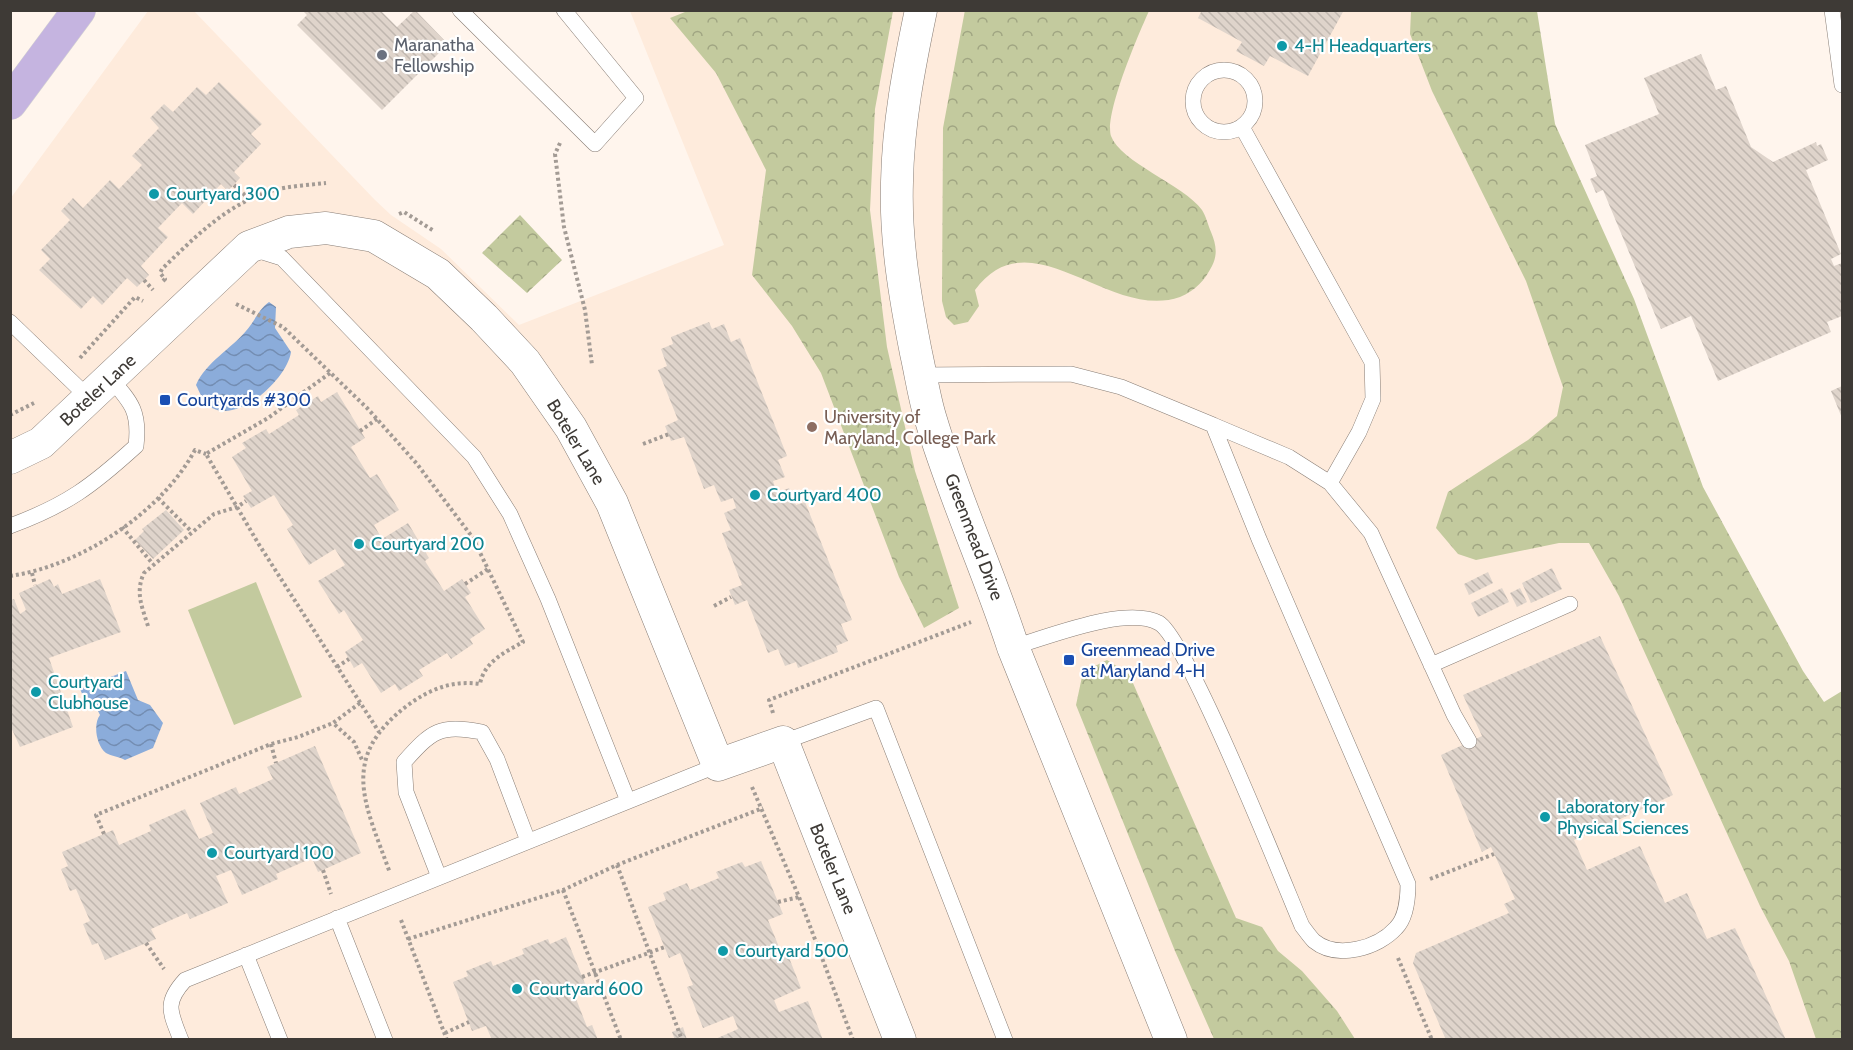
<svg xmlns="http://www.w3.org/2000/svg" width="1853" height="1050" font-family="Cabin,sans-serif">
<defs>
<pattern id="forest-crowns" width="20" height="18" patternUnits="userSpaceOnUse" patternTransform="scale(1.5)"><rect width="20" height="18" fill="#c3ca9e"/><path d="M2 6a3 3 0 1 1 6 0M12 15a3 3 0 1 1 6 0" fill="none" stroke="#a0a582"/></pattern>
<pattern id="water-waves" width="16" height="10" patternUnits="userSpaceOnUse" patternTransform="scale(1.5)"><rect width="16" height="10" fill="#8bacda"/><path d="M0 5q4-4 8 0t8 0" fill="none" stroke="#738db2"/></pattern>
<pattern id="building-back-hatch" width="6" height="6" patternUnits="userSpaceOnUse" patternTransform="scale(1.5)"><rect width="6" height="6" fill="#dfd4cb"/><path d="M-1 5l2 2M0 0l6 6M5-1l2 2" fill="none" stroke="#c0b7af"/></pattern>
</defs>
<rect width="100%" height="100%" fill="#fff5ed"/>
<path fill="#feebdc" d="M148 11H194L375 200 391 215 441 249 519 325 724 245 630 11H1446L1842 1039H11L10 199Z"/>
<path fill="url(#forest-crowns)" d="M690 10 893 11 875 109 870 210 887 347 915 471 959 608 924 628 899 577 821 373 792 326 752 275 766 170 716 73 670 18Z
M965 10 1149 11C1139 33 1104 114 1111 136 1120 162 1184 185 1202 210 1206 216 1208 225 1211 232 1216 244 1218 254 1212 266 1205 280 1195 291 1180 297 1109 322 1031 214 975 290L979 306 968 322 954 325 946 317 942 301 943 128Z
M1411 11H1537L1555 124 1634 299 1703 487 1803 671 1824 702 1842 691V1039H1816L1789 961 1760 906 1619 596 1589 543H1559L1476 560 1458 554 1436 528 1448 492 1528 440 1557 416 1563 387 1526 281 1432 91 1410 34Z
M520 215 562 260 527 293 482 253Z
M1107 660 1129 674 1236 918 1262 927 1278 951 1302 971 1337 1011 1355 1039H1214L1175 951 1076 705 1083 672Z"/>
<path fill="#c3ca9e" d="M256 582 302 697 234 725 188 610Z"/>
<path fill="url(#water-waves)" d="M269 302 276 307 275 328 291 352C287 379 239 423 212 408 204 404 200 393 196 385 206 362 231 349 246 331 255 321 258 310 269 302Z
M126 671 138 700 150 705 163 723 153 748 125 760C120 757 111 756 106 753 96 745 93 724 100 715L95 705H87L80 689Z"/>
<path fill="url(#building-back-hatch)" d="M302 10H380L397 27 415 10 448 44 382 110 297 25 307 15Z
M1202 10H1344L1308 76 1270 56 1264 66 1236 51 1242 42 1198 18Z
M1701 54 1716 90 1726 86 1751 147 1773 162 1816 142 1817 146 1821 144 1828 160 1806 170 1841 254 1831 259 1834 266 1842 263V316L1827 322 1831 332 1718 381 1691 316 1661 329 1603 190 1596 193 1590 179 1597 176 1585 145 1659 114 1644 78Z
M219 82 262 124 251 134 261 144 234 172 240 178 228 191 221 184 193 214 182 203 158 228 168 237 141 266 149 275 137 287 127 278 102 305 93 296 81 309 39 270 50 259 41 250 70 220 61 211 73 198 83 208 110 180 119 189 142 165 132 156 159 128 150 118 164 104 173 112 197 87 206 95Z
M709 322 712 329 724 324 731 342 740 338 787 456 778 460 785 477 773 481 777 493 789 488 796 505 805 502 852 620 841 624 848 641 836 646 838 652 798 668 796 662 785 666 778 649 768 653 747 600 735 605 729 590 742 585 722 533 731 530 724 513 736 508 733 498 721 502 714 485 704 489 684 437 671 441 665 426 678 420 658 370 667 366 661 349 673 344 671 337Z
M1842 386V418L1831 391Z
M337 392 365 438 351 447 370 478 377 474 399 510 374 525 382 539 408 523 429 558 425 561 444 591 462 579 471 593 465 597 485 629 470 639 473 644 451 659 447 653 419 670 423 676 399 691 395 684 381 693 362 663 354 668 345 652 363 640 344 610 339 614 318 581 345 565 335 549 309 565 287 529 293 525 274 495 251 508 243 496 252 491 232 457 246 448 242 443 266 429 269 434 299 415 296 410 318 396 321 402Z
M166 510 184 530 153 559 135 540 144 531 142 529Z
M1552 568 1562 589 1531 603 1522 583Z
M1488 572 1493 583 1469 595 1464 584Z
M50 579 54 587 58 584 62 594 100 579 121 632 49 658 73 727 20 747 10 725V600L14 599 20 614 26 610 19 593Z
M1502 588 1509 602 1478 617 1471 603Z
M1520 588 1527 602 1517 607 1510 593Z
M1600 636 1673 795 1574 840 1587 870 1640 846 1665 903 1687 893 1707 939 1735 928 1786 1040H1446L1413 963 1416 953 1509 913 1504 904 1515 899 1491 847 1482 852 1441 755 1482 736 1463 695Z
M315 746 361 853 318 872 312 858 276 874 278 879 242 895 231 870 216 876 228 903 190 919 187 913 151 929 156 939 105 960 98 943 92 945 83 924 90 921 76 889 70 891 61 869 68 866 62 852 113 830 119 845 151 831 149 825 185 809 199 839 213 833 200 803 236 787 239 794 273 779 267 767Z
M761 861 783 914 768 920 781 952 786 950 801 988 774 1000 779 1012 808 1001 823 1040H713L738 1029 733 1016 703 1028 687 987 693 985 680 953 669 958 648 907 666 900 663 893 687 883 690 890 719 878 716 872 742 862 745 867Z
M566 937 586 986 573 991 587 1027 592 1025 598 1040H492L486 1026 472 1031 453 982 468 976 466 971 491 961 493 966 524 954 522 949 548 939 550 944Z
M683 1027 687 1040H675L672 1032Z"/>
<g fill="none" stroke-linecap="round" stroke-linejoin="round">
<defs>
<path id="service" d="M460 10 595 144 636 98 564 10
M1832 10 1842 85
M1193 101a31 31 0 1 1 62 0a31 31 0 1 1-62 0Z
M1242 127 1372 362 1373 399 1359 432 1330 483
M253 249 282 258 474 457 510 514 548 599 628 801
M10 322 89 398
M920 375 1071 374 1121 387 1213 425 1259 539 1408 884C1408 897 1406 918 1396 928 1378 948 1337 960 1314 941 1310 937 1306 931 1302 926 1283 881 1187 639 1159 623 1126 605 1049 637 1013 647
M1213 425 1289 457 1330 483 1371 533 1454 715 1469 741
M10 526C67 505 92 486 136 446 140 412 132 403 110 378
M1431 665 1570 604
M783 742 876 708 1005 1040
M439 877 406 792 404 762C432 731 439 724 482 732L497 759 528 841
M337 918 385 1040
M246 955 280 1040
M181 1040C170 1012 164 1003 185 980L718 765"/>
<path id="minor" d="M921 10C909 67 898 124 897 182 895 239 905 297 916 353 921 375 924 398 931 420 954 497 988 570 1013 647L1171 1040
M10 458 41 443 249 247 289 232 326 228 374 236 438 274 484 318 525 362 571 428 612 503 718 765 783 742 900 1040"/>
<path id="primary" d="M10 103 79 10"/>
</defs>
<use href="#service" stroke="#887d75" stroke-width="16"/>
<use href="#minor" stroke="#887d75" stroke-width="33"/>
<use href="#primary" stroke="#d5d4d3" stroke-width="34"/>
<path stroke="#a39b95" stroke-width="4" stroke-dasharray="3 3" stroke-linecap="butt" d="M560 143 555 154 564 227 585 310 592 365
M234 185 250 200
M399 214 404 212 434 231
M144 280 153 290
M163 281 165 279 160 273 162 269C194 238 227 204 271 191 288 186 308 185 326 183
M236 304 283 327 368 409 417 464 473 538 523 642C505 652 484 662 480 684 453 680 430 689 408 705 338 758 365 803 390 873
M80 358 135 297 143 301
M330 373 268 418 206 454 258 543 379 732
M10 415 34 403
M360 431 377 419
M643 444 669 434
M158 498 191 531
M122 527 152 563
M32 573 35 585
M10 576C80 566 161 513 195 450L206 454
M465 584 488 569
M714 606 731 597
M148 626C142 607 135 592 144 573L214 514 237 507 246 501
M337 667 349 659
M360 703 333 723 354 742 363 762
M773 713 769 700 971 622
M271 744 276 763
M752 787 799 897 853 1040
M104 834 96 815 271 744 298 737 333 723
M617 865 682 1040
M323 870 331 894
M1430 879 1494 854
M563 890 621 1040
M778 902 799 897
M401 920 447 1040
M408 939 563 890 617 865 763 808
M146 943 164 969
M1398 958 1432 1040
M582 977 665 947
M445 1033 469 1022"/>
<use href="#service" stroke="#fff" stroke-width="15"/>
<use href="#minor" stroke="#fff" stroke-width="32"/>
<use href="#primary" stroke="#c5b4e0" stroke-width="33"/>
</g>
<g fill="#0f9aa8" stroke="#fff" stroke-width="2">
<circle cx="1282" cy="46" r="6"/>
<circle cx="154" cy="194" r="6"/>
<circle cx="755" cy="495" r="6"/>
<circle cx="359" cy="544" r="6"/>
<circle cx="36" cy="692" r="6"/>
<circle cx="1545" cy="817" r="6"/>
<circle cx="212" cy="853" r="6"/>
<circle cx="723" cy="951" r="6"/>
<circle cx="517" cy="989" r="6"/>
</g>
<circle fill="#6b7280" stroke="#fff" stroke-width="2" cx="382" cy="55" r="6"/>
<g fill="#1a4fb4" stroke="#fff" stroke-width="2">
<rect x="159" y="394" width="12" height="12" rx="3"/>
<rect x="1063" y="654" width="12" height="12" rx="3"/>
</g>
<circle fill="#8d6e63" stroke="#fff" stroke-width="2" cx="812" cy="427" r="6"/>
<g text-anchor="middle" dominant-baseline="central" stroke-width="4.5" stroke-linejoin="round" paint-order="stroke">
<g font-size="18" fill="#5b616d" stroke="#fff" text-anchor="start">
<text x="394" y="45">Maranatha<tspan x="394" dy="21">Fellowship</tspan></text>
</g>
<g font-size="18" fill="#0d838f" stroke="#fff" text-anchor="start">
<text x="1294" y="46">4-H Headquarters</text>
<text x="166" y="194">Courtyard 300</text>
<text x="767" y="495">Courtyard 400</text>
<text x="371" y="544">Courtyard 200</text>
<text x="48" y="682">Courtyard<tspan x="48" dy="21">Clubhouse</tspan></text>
<text x="1557" y="807">Laboratory for<tspan x="1557" dy="21">Physical Sciences</tspan></text>
<text x="224" y="853">Courtyard 100</text>
<text x="735" y="951">Courtyard 500</text>
<text x="529" y="989">Courtyard 600</text>
</g>
<g font-size="18" fill="#3e3a36" stroke="#fff">
<text transform="translate(98 390) rotate(-43)">Boteler Lane</text>
<text transform="translate(576 442) rotate(59)">Boteler Lane</text>
<text transform="translate(974 537) rotate(69)">Greenmead Drive</text>
<text transform="translate(833 869) rotate(68)">Boteler Lane</text>
</g>
<g font-size="18" fill="#164399" stroke="#fff" text-anchor="start">
<text x="177" y="400">Courtyards #300</text>
<text x="1081" y="650">Greenmead Drive<tspan x="1081" dy="21">at Maryland 4-H</tspan></text>
</g>
<g font-size="18" fill="#785e54" stroke="#fff" text-anchor="start">
<text x="824" y="417">University of<tspan x="824" dy="21">Maryland, College Park</tspan></text>
</g>
</g>
<rect width="1853" height="1050" fill="none" stroke="#3e3a36" stroke-width="24"/>
</svg>
